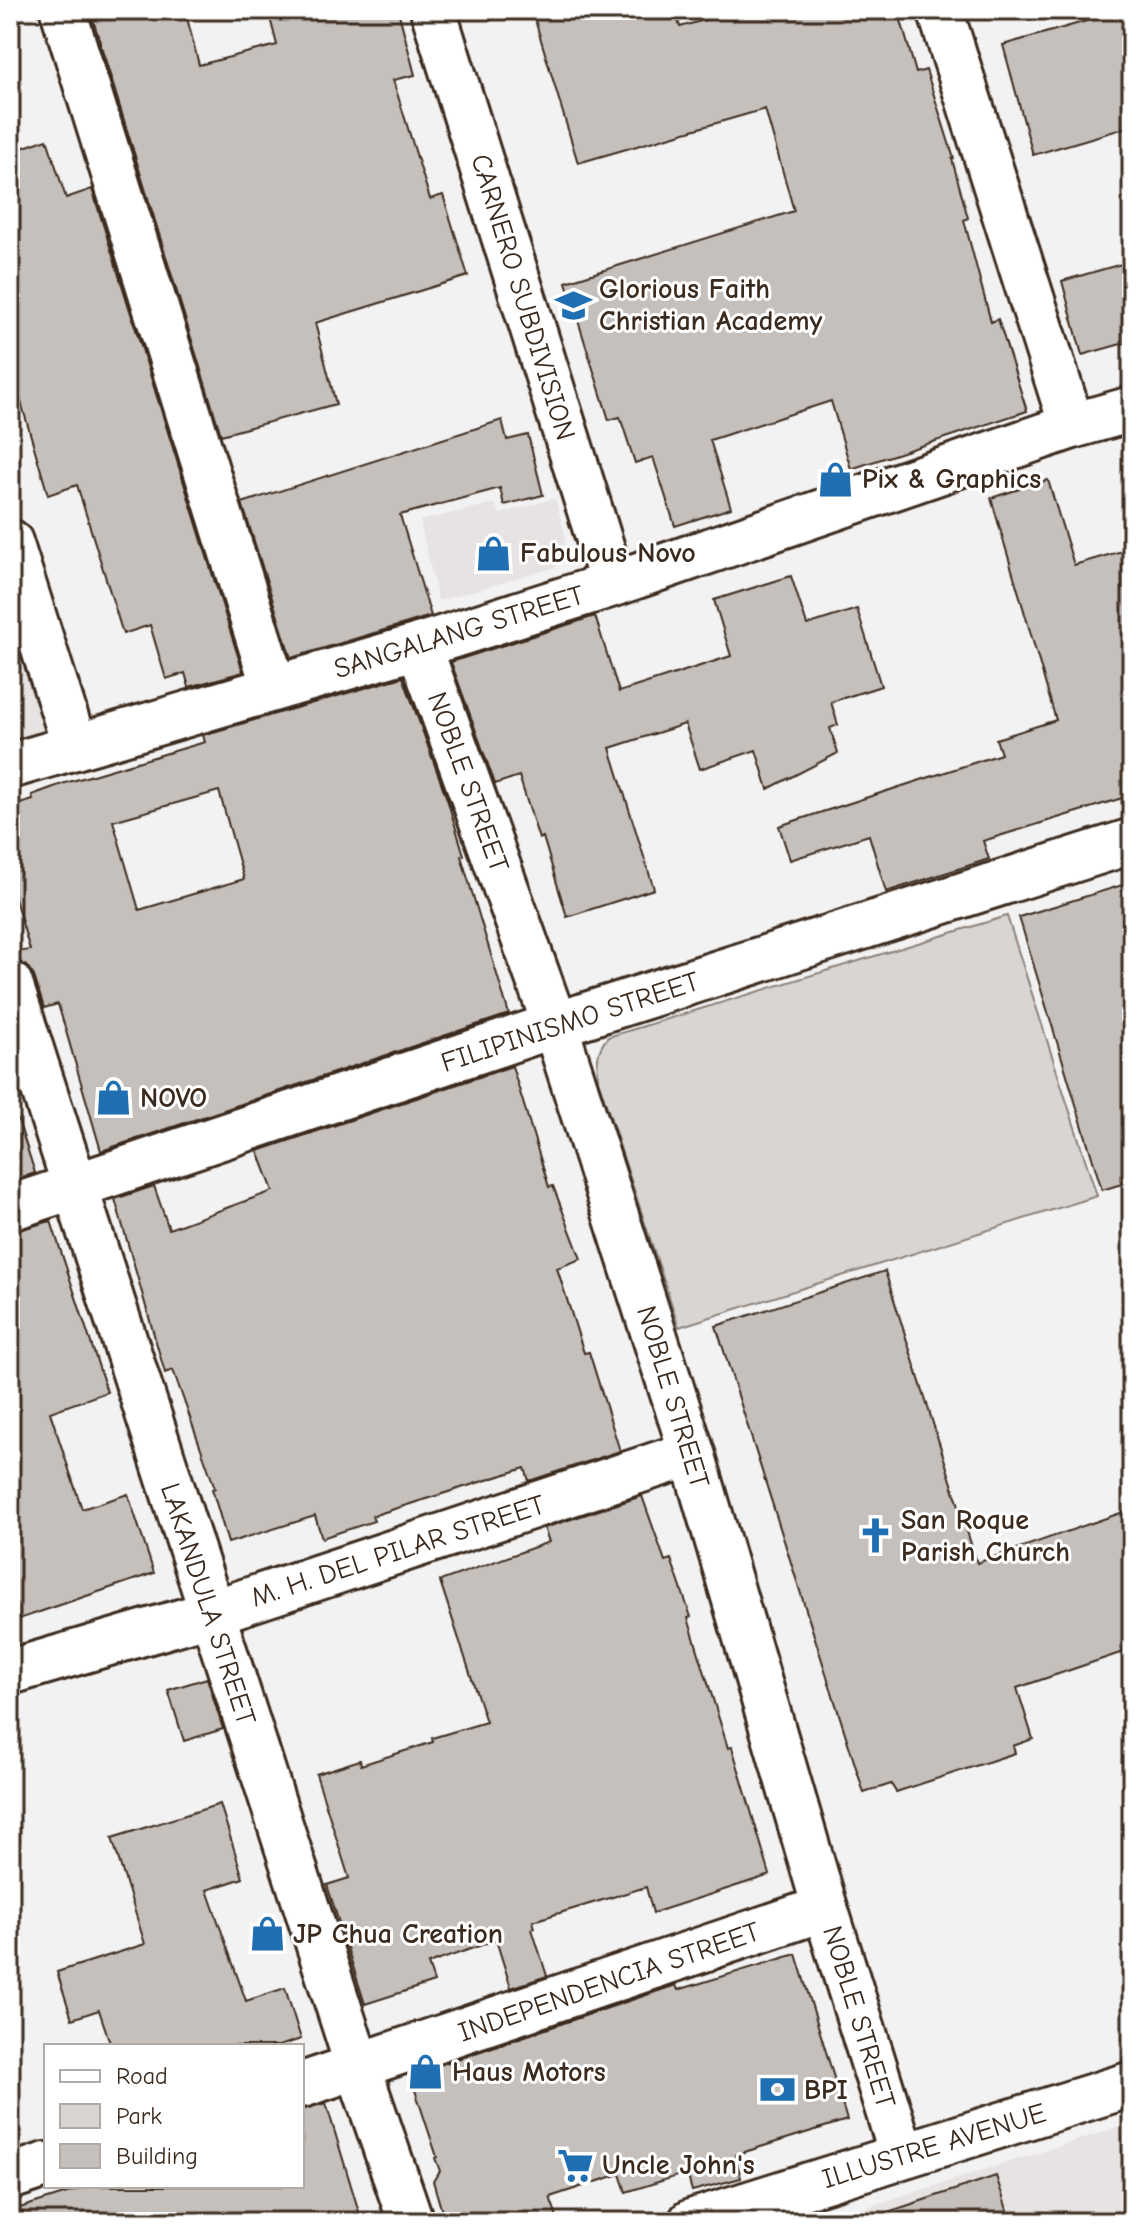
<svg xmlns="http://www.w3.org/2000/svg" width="1142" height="2232" font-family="'Comic Neue',sans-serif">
<rect width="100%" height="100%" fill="#f3f2f2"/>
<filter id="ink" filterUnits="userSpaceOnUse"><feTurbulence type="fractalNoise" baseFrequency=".0125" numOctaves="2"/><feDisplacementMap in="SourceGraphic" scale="16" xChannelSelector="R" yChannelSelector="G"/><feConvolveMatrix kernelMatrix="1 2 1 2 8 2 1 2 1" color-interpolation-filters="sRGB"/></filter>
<g filter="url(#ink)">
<path fill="#e6e3e2" d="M555 498 566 539 556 567 438 601 420 521 494 503 500 514Z
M10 616 49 738 10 748Z
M1132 2123V2222H820Z"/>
<path fill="#d8d5d2" stroke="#8a8078" stroke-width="2" d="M1007 916 1097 1196 679 1327 598 1080C597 1063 596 1050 608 1037Z"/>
<path fill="#c6c0bd" stroke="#3b2a1e" stroke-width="2" fill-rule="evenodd" d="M90 10H185L199 65 277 45 268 10H398L415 75 393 80 430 199 443 195 468 276 315 323 336 404 221 435Z
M532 10H675L680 27 739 10H898L916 73 926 70 954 159H952L968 218 964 220 991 322 998 319 1027 411 851 469 831 401 710 440 731 508 675 526 653 457 635 463 620 417 609 420 566 282 794 211 765 109 578 163Z
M1125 10H1132V126L1033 155 1003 45Z
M47 139 66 198 92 189 243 672 189 687 185 673 166 679 150 625 123 634 77 485 48 495 10 364V152Z
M1132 261V341L1082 355 1062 281Z
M502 420 507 440 528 435 543 495 504 505 500 488 400 515 431 616 291 658 242 503Z
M1048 480 1074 565 1132 548V795L983 841 989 859 886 892 869 835 790 860 779 826 1001 754 996 739 1056 720 991 498Z
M791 576 807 625 857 609 881 686 831 702 838 725 830 728 838 753 768 789 756 750 700 769 685 724 610 748 654 889 567 917 543 837 539 839 519 776 495 784 451 662 595 616 619 692 731 656 714 600Z
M403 677 447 799 464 855 461 856 509 1014 101 1151 58 1004 44 1008 34 976 27 966 10 960V953L30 950 10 882V807L33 800 32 795 62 784 205 742 203 735ZM219 791 244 879 139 910 113 821Z
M1132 882V1181L1102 1190 1019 917Z
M512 1066 549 1187 553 1186 581 1259 557 1268 584 1353 589 1352 620 1451 529 1481 525 1468 372 1516 374 1521 322 1538 315 1516 228 1543 212 1489 215 1488 173 1370 165 1373 115 1199 154 1186 169 1229 273 1191 258 1151Z
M18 1120 35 1173 10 1182V1121Z
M51 1221 107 1392 50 1412 82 1509 128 1494 154 1573 10 1622V1232Z
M885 1271 977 1563 1132 1509V1649L1017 1688 1033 1739 1013 1746 1015 1753 896 1792 891 1784 864 1793 716 1326Z
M642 1496 665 1561 671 1559 691 1617 688 1618 728 1748 732 1747 770 1875 653 1913 646 1887 533 1921 535 1928 532 1929 547 1976 511 1988 496 1940 428 1964 434 1982 365 2004 327 1885 349 1878 316 1774 360 1760 361 1765 433 1742 432 1738 486 1722 440 1581 549 1542 544 1528Z
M207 1678 223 1729 184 1741 168 1690Z
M220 1804 243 1878 207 1890 246 2001 285 1988 301 2039 279 2046H111L99 2010 72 2019 57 1972 145 1944 112 1838Z
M796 1954 847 2120 735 2155 741 2178 692 2191 687 2173 626 2192 620 2174 550 2197 559 2222H445L433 2181 440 2171 435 2158 437 2157 410 2075 676 1985 678 1990Z
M326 2103 362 2222H10V2211L89 2186H302V2109Z
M996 2176 1011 2222H880L879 2215Z"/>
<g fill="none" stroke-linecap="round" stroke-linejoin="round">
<defs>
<path id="minor" d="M63 10 274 688
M433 10 613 584
M940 10 1072 426
M10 542 75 747
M419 646 555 1025 692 1453 825 1908 902 2155
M10 984 358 2067 411 2222
M10 1208 555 1025 1132 841
M10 1672 211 1613 692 1453
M302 2085 825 1908
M10 2177 46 2165"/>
<path id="tertiary" d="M10 766 419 646 613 584 1072 426 1132 409"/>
<path id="secondary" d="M691 2222 1132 2084"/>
</defs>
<use href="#minor" stroke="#3b2a1e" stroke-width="50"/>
<use href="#tertiary" stroke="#3b2a1e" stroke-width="50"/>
<use href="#secondary" stroke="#3b2a1e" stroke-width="50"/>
<use href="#minor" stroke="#fff" stroke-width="44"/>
<use href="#tertiary" stroke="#fff" stroke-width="44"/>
<use href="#secondary" stroke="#fff" stroke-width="44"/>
</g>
</g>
<defs>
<symbol id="school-bare" viewBox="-9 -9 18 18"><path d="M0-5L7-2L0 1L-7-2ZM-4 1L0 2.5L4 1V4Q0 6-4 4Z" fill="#1f6fb2" stroke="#fff" stroke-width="2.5" paint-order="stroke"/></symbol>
<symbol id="shop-bare" viewBox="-9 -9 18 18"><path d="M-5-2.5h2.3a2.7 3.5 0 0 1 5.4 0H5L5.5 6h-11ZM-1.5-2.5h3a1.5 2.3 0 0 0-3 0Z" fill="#1f6fb2" stroke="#fff" stroke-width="2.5" paint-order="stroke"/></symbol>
<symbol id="church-bare" viewBox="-9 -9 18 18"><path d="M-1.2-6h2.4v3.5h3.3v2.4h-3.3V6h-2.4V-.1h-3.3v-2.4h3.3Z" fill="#1f6fb2" stroke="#fff" stroke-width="2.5" paint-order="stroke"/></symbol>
<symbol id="bank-bare" viewBox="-9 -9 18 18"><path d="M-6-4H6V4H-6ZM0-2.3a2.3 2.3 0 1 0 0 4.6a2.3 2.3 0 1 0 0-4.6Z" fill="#1f6fb2" stroke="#fff" stroke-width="2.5" paint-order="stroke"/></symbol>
<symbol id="supermarket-bare" viewBox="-9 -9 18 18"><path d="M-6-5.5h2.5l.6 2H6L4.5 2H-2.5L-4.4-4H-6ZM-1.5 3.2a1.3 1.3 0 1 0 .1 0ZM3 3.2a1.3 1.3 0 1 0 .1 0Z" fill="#1f6fb2" stroke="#fff" stroke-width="2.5" paint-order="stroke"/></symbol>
</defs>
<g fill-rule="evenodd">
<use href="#school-bare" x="548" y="280" width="51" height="51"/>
<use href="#shop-bare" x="810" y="454" width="51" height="51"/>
<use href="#shop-bare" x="468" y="528" width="51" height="51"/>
<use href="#shop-bare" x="88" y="1072" width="51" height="51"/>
<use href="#church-bare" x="850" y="1510" width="51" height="51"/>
<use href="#shop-bare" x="242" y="1908" width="51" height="51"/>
<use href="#shop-bare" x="400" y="2046" width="51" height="51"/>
<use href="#bank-bare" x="752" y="2064" width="51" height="51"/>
<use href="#supermarket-bare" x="550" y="2140" width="51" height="51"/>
</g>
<g text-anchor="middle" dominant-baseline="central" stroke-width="6" stroke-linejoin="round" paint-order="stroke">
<g font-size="28" font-weight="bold" fill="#3b2a1e" stroke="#fff" text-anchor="start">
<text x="599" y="289">Glorious Faith<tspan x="599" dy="32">Christian Academy</tspan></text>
<text x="862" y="479">Pix &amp; Graphics</text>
<text x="520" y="553">Fabulous Novo</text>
<text x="140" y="1098">NOVO</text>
<text x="901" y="1520">San Roque<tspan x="901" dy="32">Parish Church</tspan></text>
<text x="293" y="1934">JP Chua Creation</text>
<text x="452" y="2072">Haus Motors</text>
<text x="804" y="2090">BPI</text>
<text x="602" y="2165">Uncle John's</text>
</g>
<g font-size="28" fill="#3b2a1e" stroke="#fff">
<text transform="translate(523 297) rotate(73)">CARNERO SUBDIVISION</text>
<text transform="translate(459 632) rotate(-17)">SANGALANG STREET</text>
<text transform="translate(468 782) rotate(70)">NOBLE STREET</text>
<text transform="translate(570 1022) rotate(-18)">FILIPINISMO STREET</text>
<text transform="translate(673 1397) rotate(73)">NOBLE STREET</text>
<text transform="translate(398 1551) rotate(-18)">M. H. DEL PILAR STREET</text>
<text transform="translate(208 1604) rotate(72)">LAKANDULA STREET</text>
<text transform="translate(609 1982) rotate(-19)">INDEPENDENCIA STREET</text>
<text transform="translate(859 2017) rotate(73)">NOBLE STREET</text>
<text transform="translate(934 2146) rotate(-17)">ILLUSTRE AVENUE</text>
</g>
</g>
<rect width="1142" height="2232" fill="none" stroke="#fff" stroke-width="40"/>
<rect x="20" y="20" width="1102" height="2192" fill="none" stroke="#3b2a1e" stroke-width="3" filter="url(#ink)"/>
<rect x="44" y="2044" width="260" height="144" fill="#ffffff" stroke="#b1aaa5" stroke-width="2"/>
<rect x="60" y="2070" width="40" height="12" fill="#ffffff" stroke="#b1aaa5" stroke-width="2"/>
<text x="116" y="2084" font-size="24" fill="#3b2a1e">Road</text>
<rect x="60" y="2104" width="40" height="24" fill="#d8d5d2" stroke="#b1aaa5" stroke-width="2"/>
<text x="116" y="2124" font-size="24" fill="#3b2a1e">Park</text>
<rect x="60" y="2144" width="40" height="24" fill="#c6c0bd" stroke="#b1aaa5" stroke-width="2"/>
<text x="116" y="2164" font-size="24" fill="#3b2a1e">Building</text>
</svg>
